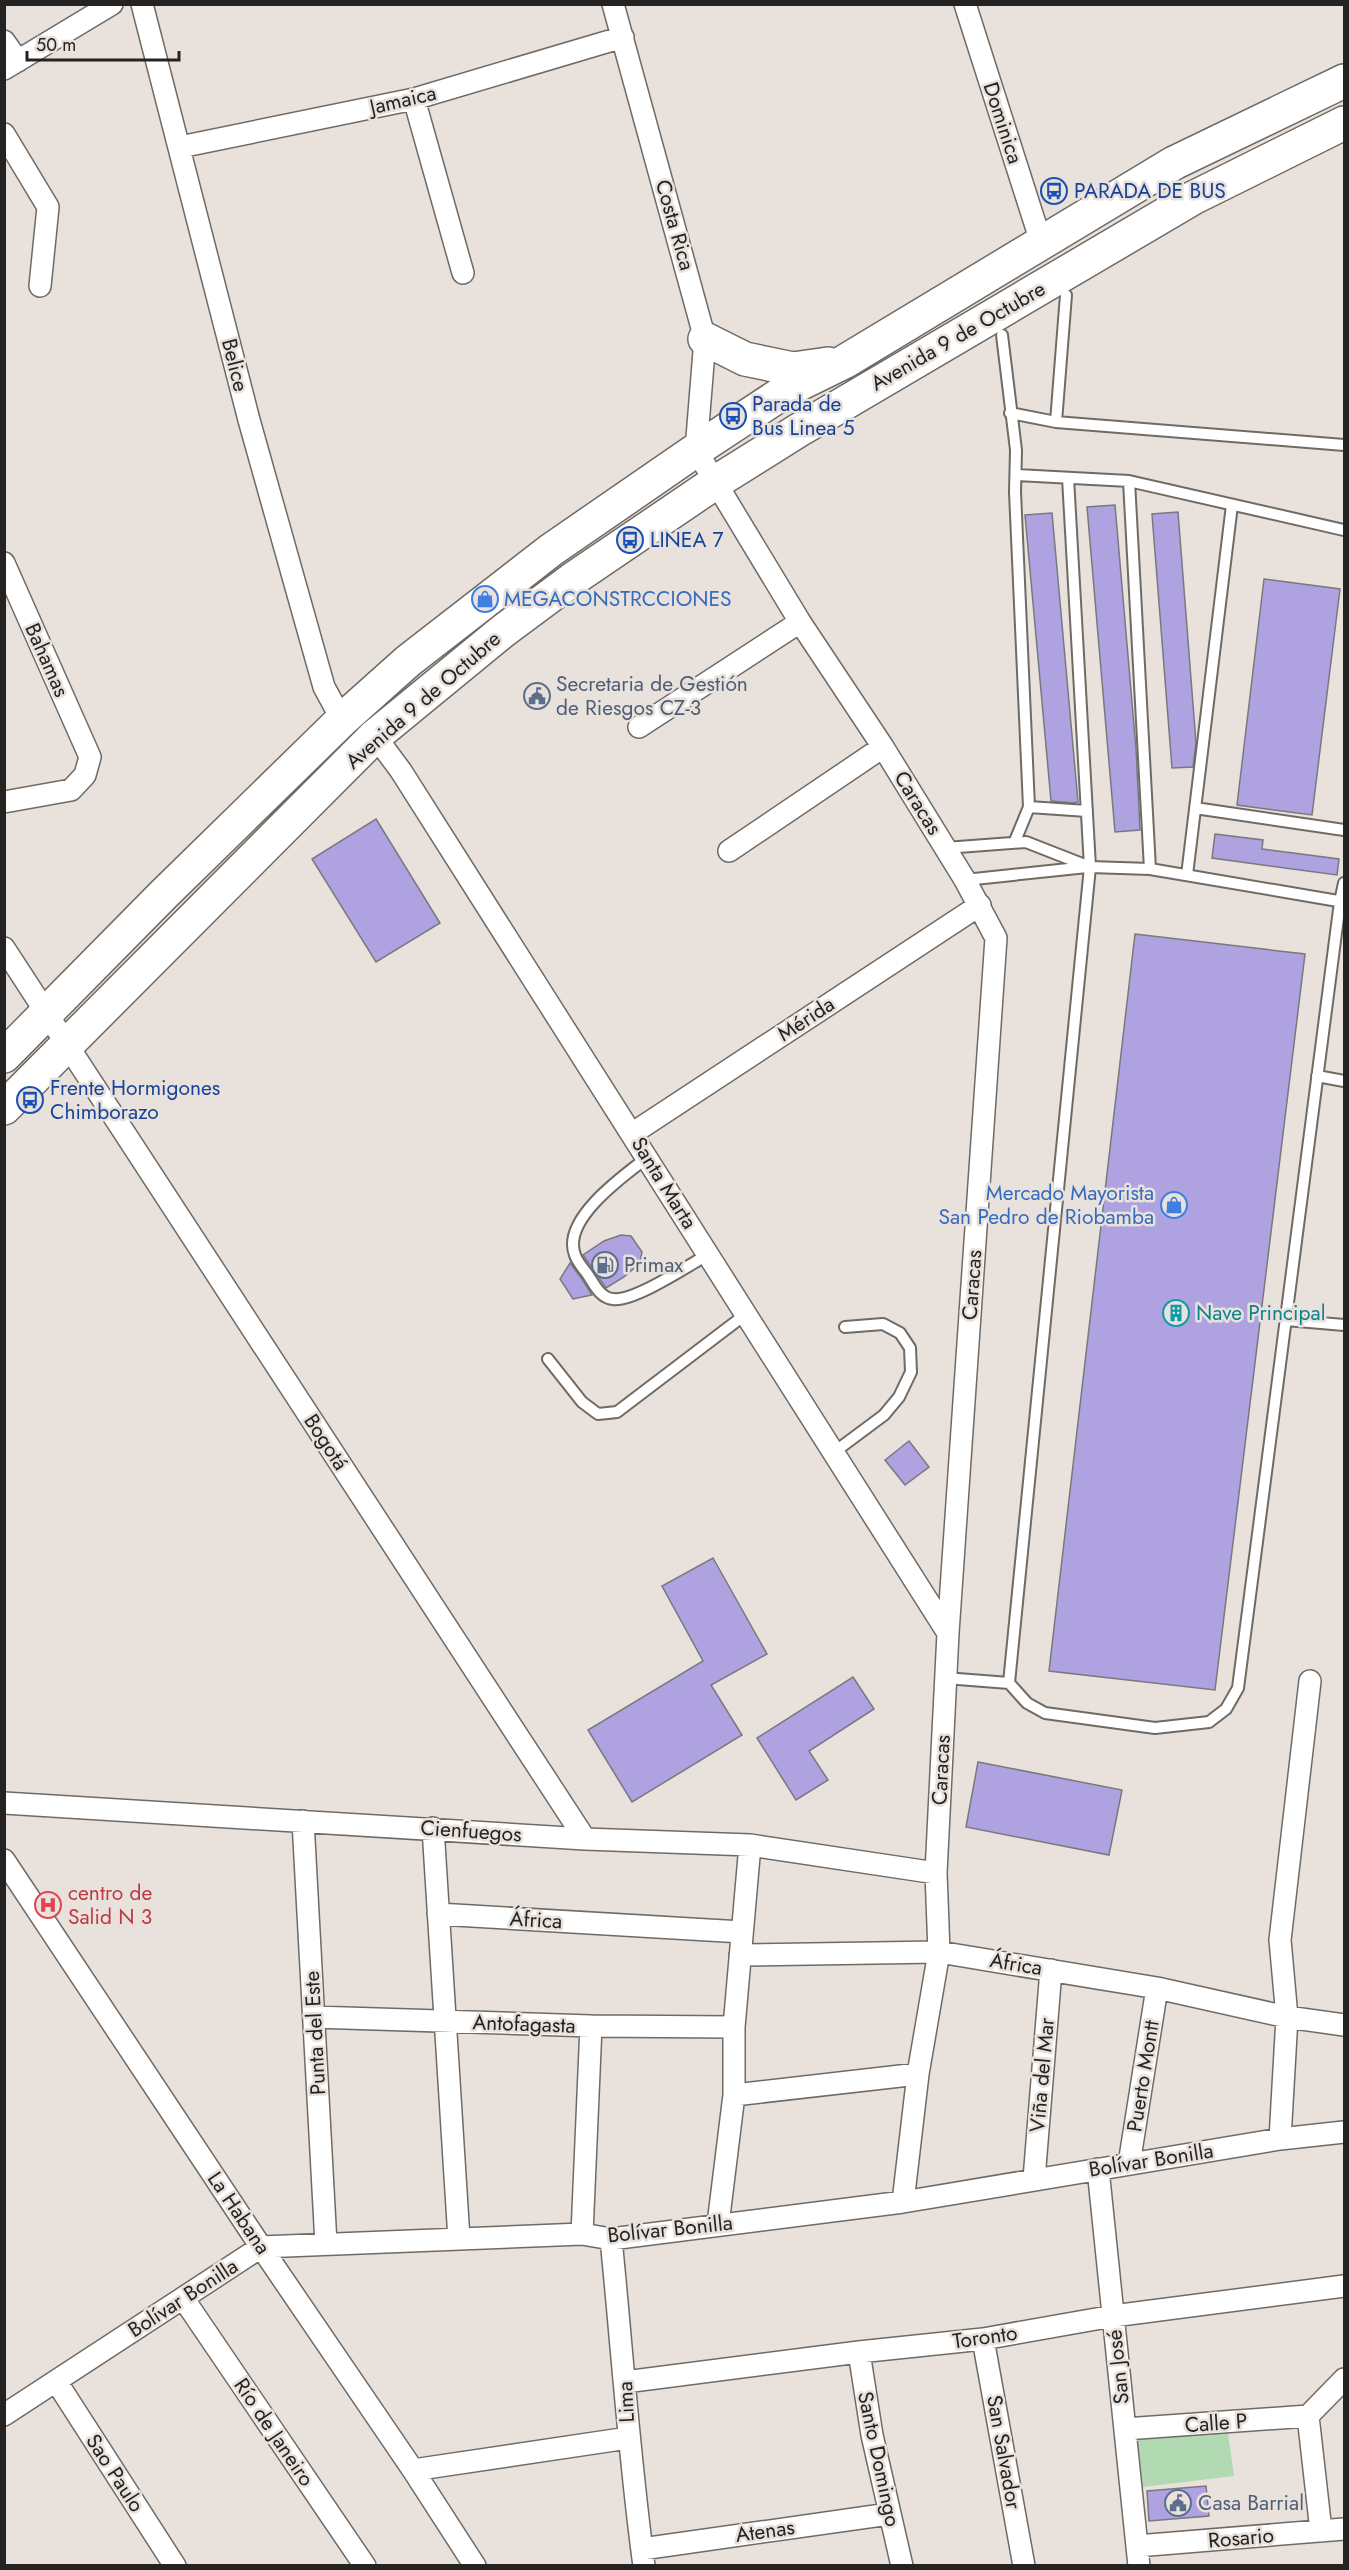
<svg xmlns="http://www.w3.org/2000/svg" width="1349" height="2570" font-family="Jost,sans-serif">
<rect width="100%" height="100%" fill="#e8e1dc"/>
<path fill="#b1d9b2" d="M1227 2426 1234 2476 1143 2487 1137 2436Z"/>
<path fill="#aea3e0" stroke="#79787f" stroke-width="1.5" d="M1115 505 1136 749 1140 830 1115 832 1087 507Z
M1178 512 1196 743 1193 767 1172 768 1152 514Z
M1052 513 1078 802 1073 803 1051 801 1025 515Z
M1264 579 1340 589 1312 815 1237 805Z
M376 819 440 923 376 962 312 859Z
M1215 834 1263 840 1262 849 1339 859 1337 875 1212 858Z
M1135 934 1305 954 1215 1690 1049 1671Z
M621 1235 631 1236 642 1252 640 1263 624 1277 606 1288 583 1255 604 1241Z
M570 1263 582 1279 592 1295 573 1299 560 1279Z
M909 1441 929 1467 905 1485 885 1460Z
M713 1558 767 1654 711 1685 742 1735 632 1802 588 1730 703 1661 662 1586Z
M853 1677 874 1709 809 1751 828 1780 796 1800 757 1738Z
M978 1762 1122 1790 1109 1855 966 1827Z
M1206 2486 1209 2516 1149 2521 1147 2491Z"/>
<g fill="none" stroke-linecap="round" stroke-linejoin="round">
<defs>
<path id="service" d="M1002 335 1016 450 1015 492 1029 807 1015 841
M1010 413 1056 422 1344 445
M1056 422 1066 295
M1017 475 1129 481 1344 530
M1068 478 1090 867 1009 1683 1027 1703 1045 1713 1155 1728 1209 1722 1226 1709 1238 1688 1340 902 1344 883
M1129 481 1150 869
M1029 807 1087 811
M1195 808 1344 830
M945 848 1026 842 1090 867 1150 869 1344 902
M1187 875 1232 505
M965 880 1087 867
M1317 1076 1344 1081
M648 1157C623 1176 561 1220 575 1255 577 1262 584 1269 588 1275 594 1284 600 1298 613 1299 634 1302 689 1265 709 1254
M1286 1320 1344 1325
M548 1359 582 1402 598 1414 617 1412 746 1314
M833 1453 884 1415 899 1397 911 1372 910 1348 900 1333 883 1324 845 1327
M945 1678 1009 1683"/>
<path id="minor" d="M142 4 249 420 324 687 342 720
M613 4 705 339 696 450 800 622 883 747 965 880 996 938 948 1633 936 1873 939 1952 918 2074 903 2202
M965 4 1041 242
M4 41 18 61
M4 69 112 4
M414 99 463 273
M4 134 48 207 40 286
M180 147 414 99 623 37
M4 563 90 757 85 775 71 790 4 802
M639 727 800 622
M375 736 401 771 948 1633
M729 851 883 747
M4 948 585 1839
M633 1133 980 905
M4 1803 585 1839 750 1845 936 1873
M303 1821 326 2244
M433 1828 459 2239
M4 1860 261 2247 413 2470 475 2566
M438 1914 742 1932
M740 1955 939 1952 1157 1988 1287 2017 1344 2025
M314 2017 591 2026 734 2027
M734 2095 918 2074
M1280 2139 1287 2017 1280 1940 1310 1681
M1129 2164 1157 1988
M1098 2169 1139 2566
M1034 2179 1051 1970
M718 2224 734 2095V2027L750 1845
M582 2234 591 2026
M611 2239C622 2348 629 2457 644 2566
M183 2298 365 2566
M983 2339 1024 2566
M859 2352 872 2435 902 2566
M56 2381 175 2566
M625 2382 859 2352 983 2339 1113 2316 1344 2286
M4 2415 261 2247 582 2234 611 2239 903 2202 1280 2139 1344 2132
M1308 2416 1321 2531
M1308 2416 1344 2379
M1125 2429 1308 2416
M413 2470 628 2438
M1137 2546 1344 2529
M642 2549 889 2514"/>
<path id="primary" d="M705 339 745 359 793 369 828 364
M4 1056 164 894 342 720 408 661 551 550 696 450 787 390 844 362 1174 163 1344 81
M4 1108 375 736 503 631 573 579 716 482 799 430 1193 198 1344 123"/>
</defs>
<use href="#service" stroke="#706a65" stroke-width="14"/>
<use href="#minor" stroke="#706a65" stroke-width="24"/>
<use href="#primary" stroke="#706a65" stroke-width="36"/>
<use href="#service" stroke="#fff" stroke-width="10"/>
<use href="#minor" stroke="#fff" stroke-width="21"/>
<use href="#primary" stroke="#fff" stroke-width="33"/>
</g>
<defs>
<symbol id="bus-ring" viewBox="-11 -11 22 22"><circle r="9.5" fill="#e8e1dc" stroke="#1a4fb4" stroke-width="1.5"/><path d="M-5-6H5V4H4V6H2V4H-2V6H-4V4H-5ZM-3.5-4V0h7V-4ZM-3.5 1.2v1.5H-2V1.2ZM2 1.2v1.5H3.5V1.2Z" fill="#1a4fb4"/></symbol>
<symbol id="shop-ring" viewBox="-11 -11 22 22"><circle r="9.5" fill="#e8e1dc" stroke="#3f7fe0" stroke-width="1.5"/><path d="M-5-2.5h2.3a2.7 3.5 0 0 1 5.4 0H5L5.5 6h-11ZM-1.5-2.5h3a1.5 2.3 0 0 0-3 0Z" fill="#3f7fe0"/></symbol>
<symbol id="civic-ring" viewBox="-11 -11 22 22"><circle r="9.5" fill="#e8e1dc" stroke="#5c6f8a" stroke-width="1.5"/><path d="M-.6-6.5H3V-4.5H.6V-3L4-1V1h2V6H-6V1h2V-1L-.6-3ZM-1.2 2.5V6h2.4V2.5Z" fill="#5c6f8a"/></symbol>
<symbol id="fuel-ring" viewBox="-11 -11 22 22"><circle r="9.5" fill="#e8e1dc" stroke="#5c6f8a" stroke-width="1.5"/><path d="M-5.5-6h7V0h2V4h1.3V-2.5L3-4.5l.8-.8L6-3V5H2.5V1h-1V6h-7ZM-4.2-4.7v3.2H.2V-4.7Z" fill="#5c6f8a"/></symbol>
<symbol id="building-ring" viewBox="-11 -11 22 22"><circle r="9.5" fill="#e8e1dc" stroke="#0f9aa8" stroke-width="1.5"/><path d="M-4-6H4V6H1V3H-1V6H-4ZM-2.5-4.3h1.7v1.8h-1.7ZM.8-4.3h1.7v1.8H.8ZM-2.5-1h1.7V.8h-1.7ZM.8-1h1.7V.8H.8Z" fill="#0f9aa8"/></symbol>
<symbol id="hospital-ring" viewBox="-11 -11 22 22"><circle r="9.5" fill="#e8e1dc" stroke="#e0444e" stroke-width="1.5"/><path d="M-5-5h3v3.5h4V-5h3V5h-3V1.5h-4V5h-3Z" fill="#e0444e"/></symbol>
</defs>
<g fill-rule="evenodd">
<use href="#bus-ring" x="1039" y="176" width="30" height="30"/>
<use href="#bus-ring" x="718" y="401" width="30" height="30"/>
<use href="#bus-ring" x="615" y="525" width="30" height="30"/>
<use href="#shop-ring" x="470" y="584" width="30" height="30"/>
<use href="#civic-ring" x="522" y="681" width="30" height="30"/>
<use href="#bus-ring" x="15" y="1085" width="30" height="30"/>
<use href="#shop-ring" x="1159" y="1190" width="30" height="30"/>
<use href="#fuel-ring" x="590" y="1250" width="30" height="30"/>
<use href="#building-ring" x="1161" y="1298" width="30" height="30"/>
<use href="#hospital-ring" x="33" y="1890" width="30" height="30"/>
<use href="#civic-ring" x="1163" y="2488" width="30" height="30"/>
</g>
<g text-anchor="middle" dominant-baseline="central" stroke-width="5" stroke-linejoin="round" paint-order="stroke">
<g font-size="21" fill="#252321" stroke="#e8e1dc">
<text transform="translate(403 100) rotate(-13)">Jamaica</text>
<text transform="translate(1003 123) rotate(72)">Dominica</text>
<text transform="translate(675 225) rotate(74)">Costa Rica</text>
<text transform="translate(958 336) rotate(-30)">Avenida 9 de Octubre</text>
<text transform="translate(235 365) rotate(76)">Belice</text>
<text transform="translate(47 660) rotate(66)">Bahamas</text>
<text transform="translate(423 700) rotate(-41)">Avenida 9 de Octubre</text>
<text transform="translate(918 803) rotate(58)">Caracas</text>
<text transform="translate(806 1019) rotate(-33)">Mérida</text>
<text transform="translate(664 1183) rotate(58)">Santa Marta</text>
<text transform="translate(972 1285) rotate(-86)">Caracas</text>
<text transform="translate(326 1442) rotate(57)">Bogotá</text>
<text transform="translate(941 1770) rotate(-87)">Caracas</text>
<text transform="translate(471 1831) rotate(4)">Cienfuegos</text>
<text transform="translate(536 1920) rotate(3)">África</text>
<text transform="translate(1016 1964) rotate(9)">África</text>
<text transform="translate(524 2024) rotate(2)">Antofagasta</text>
<text transform="translate(315 2033) rotate(-93)">Punta del Este</text>
<text transform="translate(1042 2075) rotate(-85)">Viña del Mar</text>
<text transform="translate(1143 2076) rotate(-81)">Puerto Montt</text>
<text transform="translate(1151 2160) rotate(-9)">Bolívar Bonilla</text>
<text transform="translate(239 2213) rotate(56)">La Habana</text>
<text transform="translate(670 2229) rotate(-6)">Bolívar Bonilla</text>
<text transform="translate(183 2298) rotate(-33)">Bolívar Bonilla</text>
<text transform="translate(985 2337) rotate(-8)">Toronto</text>
<text transform="translate(1118 2367) rotate(-96)">San José</text>
<text transform="translate(626 2402) rotate(-93)">Lima</text>
<text transform="translate(1216 2423) rotate(-4)">Calle P</text>
<text transform="translate(274 2432) rotate(56)">Río de Janeiro</text>
<text transform="translate(1004 2452) rotate(80)">San Salvador</text>
<text transform="translate(879 2459) rotate(78)">Santo Domingo</text>
<text transform="translate(115 2473) rotate(57)">Sao Paulo</text>
<text transform="translate(765 2531) rotate(-8)">Atenas</text>
<text transform="translate(1241 2538) rotate(-5)">Rosario</text>
</g>
<g font-size="21" fill="#164399" stroke="#e8e1dc" text-anchor="start">
<text x="1074" y="191">PARADA DE BUS</text>
<text x="752" y="404">Parada de<tspan x="752" dy="24">Bus Linea 5</tspan></text>
<text x="650" y="540">LINEA 7</text>
<text x="50" y="1088">Frente Hormigones<tspan x="50" dy="24">Chimborazo</tspan></text>
</g>
<g font-size="21" fill="#366cbe" stroke="#e8e1dc" text-anchor="start">
<text x="504" y="599">MEGACONSTRCCIONES</text>
<text x="1154" y="1193" text-anchor="end">Mercado Mayorista<tspan x="1154" dy="24">San Pedro de Riobamba</tspan></text>
</g>
<g font-size="21" fill="#4e5e75" stroke="#e8e1dc" text-anchor="start">
<text x="556" y="684">Secretaria de Gestión<tspan x="556" dy="24">de Riesgos CZ-3</tspan></text>
<text x="624" y="1265">Primax</text>
<text x="1198" y="2503">Casa Barrial</text>
</g>
<g font-size="21" fill="#0d838f" stroke="#e8e1dc" text-anchor="start">
<text x="1196" y="1313">Nave Principal</text>
</g>
<g font-size="21" fill="#be3a42" stroke="#e8e1dc" text-anchor="start">
<text x="68" y="1893">centro de<tspan x="68" dy="24">Salid N 3</tspan></text>
</g>
</g>
<rect width="1349" height="2570" fill="none" stroke="#252321" stroke-width="12"/>
<path d="M27 51v9h152v-9" fill="none" stroke="#252321" stroke-width="3"/>
<text x="36" y="51" font-size="18" fill="#252321" stroke="#e8e1dc" stroke-width="4.5" paint-order="stroke">50 m</text>
</svg>
